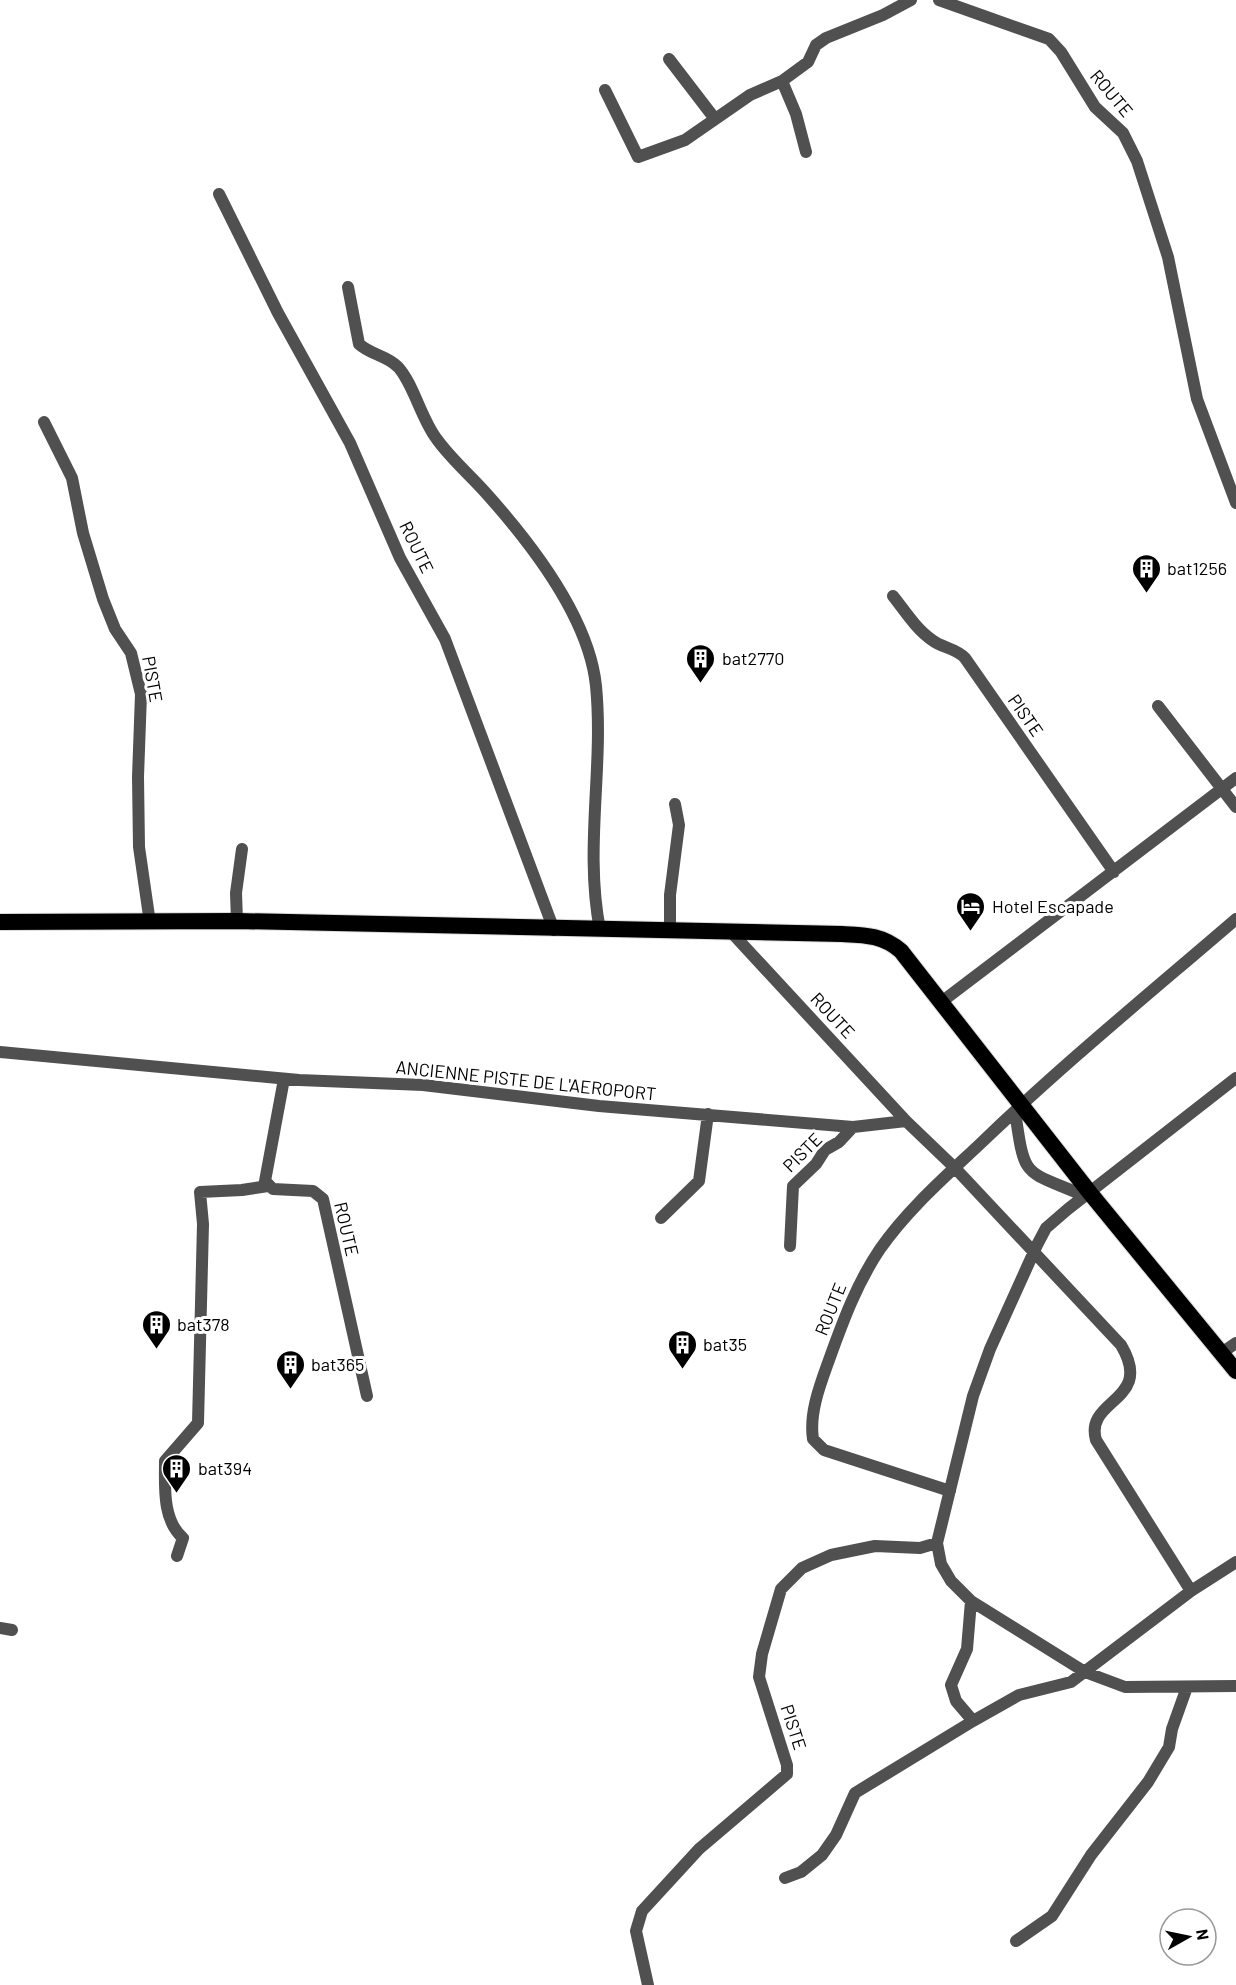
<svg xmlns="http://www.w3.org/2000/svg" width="1236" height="1985" font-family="Barlow,sans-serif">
<rect width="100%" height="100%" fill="#fff"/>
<path fill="#9e9e9e" d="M957 905H981V915L957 914Z"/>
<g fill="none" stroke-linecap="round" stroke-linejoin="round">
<defs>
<path id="highway" d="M0 922 237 921 842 934C865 935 883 935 901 951L1090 1193 1236 1371"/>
</defs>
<use href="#highway" stroke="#dbdbdb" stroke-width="18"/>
<path stroke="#505050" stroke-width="12" d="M939 0 1049 39 1061 52 1095 107 1123 133 1137 161 1168 257 1197 399 1236 503
M669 59 715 119
M782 81 796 114 806 152
M605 90 638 157 685 140 750 95 782 81 808 62 816 45 826 38 883 15 911 0
M219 194 278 313 350 443 400 558 445 639 554 930
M348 287 359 344C371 355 386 355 398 367 413 383 421 418 436 438 450 458 469 474 485 492 530 542 589 617 596 686 604 768 584 848 600 930
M44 422 72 478 83 533 103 599 115 629 131 653 141 694 138 777 139 847 150 923
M893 596C905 611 916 629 932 640 942 648 956 648 965 658L1114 872
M1158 706 1236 807
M237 921 236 893 242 849
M670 930V895L679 825 675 804
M732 933 906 1121
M940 1003 1236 778
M0 1052 299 1080 423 1085 599 1106 853 1127 906 1121 955 1168 1121 1345C1155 1402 1084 1398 1096 1440L1191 1591
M1236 1078 1068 1209 1046 1228 1037 1245 990 1349 973 1396 937 1543 941 1564 951 1581 971 1601 1085 1672 1125 1687 1236 1686
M284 1079 265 1181 273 1189 313 1191 323 1199 367 1396
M1015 1111C1025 1181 1023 1169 1085 1196
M661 1218 699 1181 708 1114
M790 1246 793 1186 816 1164 825 1150 839 1142 853 1127
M1223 1352 1236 1343
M950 1491 824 1450 813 1439C809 1413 820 1385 829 1360 843 1321 857 1283 880 1249 908 1209 945 1177 980 1144 1062 1065 1150 993 1236 919
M177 1556 183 1538C162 1520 165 1486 165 1461L198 1423 203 1224 200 1192 242 1190 268 1186
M971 1601 967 1649 951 1685 956 1701 973 1721 1019 1695 1071 1682 1191 1591 1236 1562
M0 1628 12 1630
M785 1878 801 1872 822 1855 836 1835 855 1793 973 1721
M1016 1941 1052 1916 1091 1855 1148 1782 1169 1747 1172 1729 1187 1687
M648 1985 636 1931 642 1911 699 1849 787 1774V1765L759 1677 762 1654 781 1589 802 1568 831 1555 875 1546 920 1548 937 1543"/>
<use href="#highway" stroke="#000" stroke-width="16"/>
</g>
<defs>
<symbol id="building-pin" viewBox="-11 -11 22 30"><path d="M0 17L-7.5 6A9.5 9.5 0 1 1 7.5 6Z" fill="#000" stroke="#fff"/><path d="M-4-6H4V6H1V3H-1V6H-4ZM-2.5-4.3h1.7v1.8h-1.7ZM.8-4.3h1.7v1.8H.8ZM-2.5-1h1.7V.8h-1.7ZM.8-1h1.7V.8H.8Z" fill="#fff"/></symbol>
<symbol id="hotel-pin" viewBox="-11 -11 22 30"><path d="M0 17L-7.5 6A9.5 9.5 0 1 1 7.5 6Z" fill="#000" stroke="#fff"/><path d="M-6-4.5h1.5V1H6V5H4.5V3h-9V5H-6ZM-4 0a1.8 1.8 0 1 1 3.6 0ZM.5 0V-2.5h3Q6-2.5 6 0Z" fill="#fff"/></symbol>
</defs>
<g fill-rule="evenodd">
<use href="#building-pin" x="1130" y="552" width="33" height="45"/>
<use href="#building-pin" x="684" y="642" width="33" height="45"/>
<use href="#hotel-pin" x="954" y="890" width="33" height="45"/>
<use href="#building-pin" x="140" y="1308" width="33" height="45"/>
<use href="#building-pin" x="666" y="1328" width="33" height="45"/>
<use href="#building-pin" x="274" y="1348" width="33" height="45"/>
<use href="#building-pin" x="160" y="1452" width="33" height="45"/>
</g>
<g text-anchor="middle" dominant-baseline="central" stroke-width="6" stroke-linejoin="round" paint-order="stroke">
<g font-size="18" fill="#000" stroke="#fff">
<text transform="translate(1112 93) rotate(50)">ROUTE</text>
<text transform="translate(417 547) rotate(64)">ROUTE</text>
<text transform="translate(153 679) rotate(80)">PISTE</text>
<text transform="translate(1026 715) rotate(55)">PISTE</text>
<text transform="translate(833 1015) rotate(47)">ROUTE</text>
<text transform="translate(526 1080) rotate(6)">ANCIENNE PISTE DE L'AEROPORT</text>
<text transform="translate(802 1152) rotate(-45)">PISTE</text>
<text transform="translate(347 1229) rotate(77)">ROUTE</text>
<text transform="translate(830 1309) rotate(-68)">ROUTE</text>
<text transform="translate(794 1727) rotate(72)">PISTE</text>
</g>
<g font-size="18" fill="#000" stroke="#fff" text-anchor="start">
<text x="1167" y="568">bat1256</text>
<text x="722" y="658">bat2770</text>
<text x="992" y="906">Hotel Escapade</text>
<text x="177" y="1324">bat378</text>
<text x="703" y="1344">bat35</text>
<text x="311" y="1364">bat365</text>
<text x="198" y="1468">bat394</text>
</g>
</g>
<g transform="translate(1188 1937) rotate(81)"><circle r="28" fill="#ffffff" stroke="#999999" stroke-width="1.5"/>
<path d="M0-4.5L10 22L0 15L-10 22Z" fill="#000000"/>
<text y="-9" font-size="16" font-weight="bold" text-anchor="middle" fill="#000000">N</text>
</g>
</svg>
